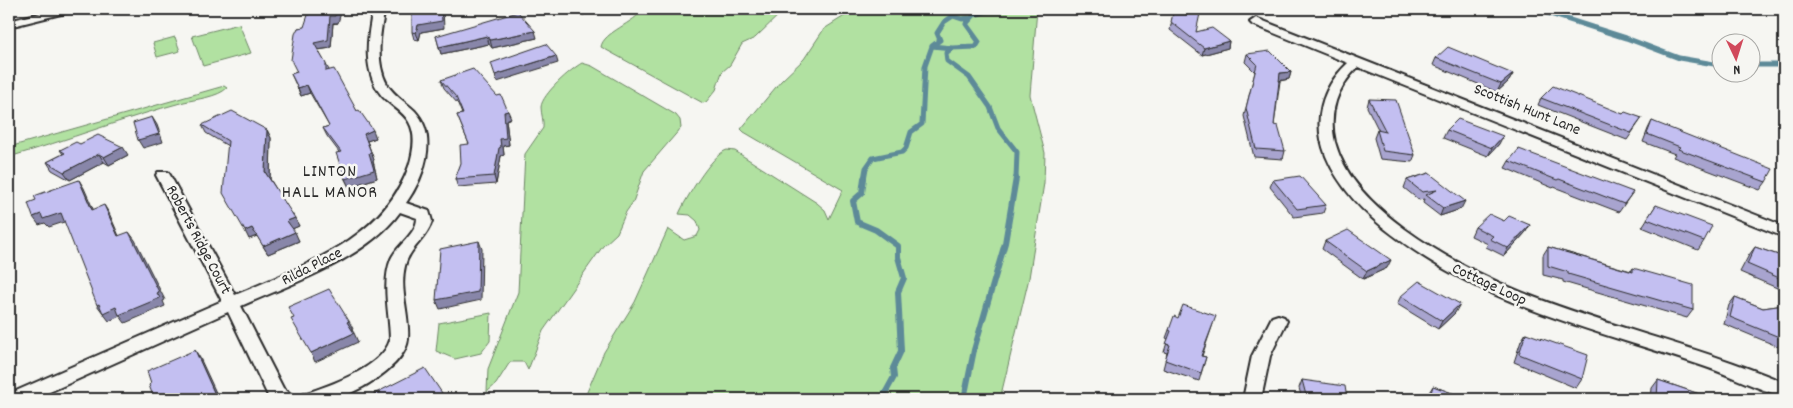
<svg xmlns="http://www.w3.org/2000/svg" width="1793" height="408" font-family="Dekko,sans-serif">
<rect width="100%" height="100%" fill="#f6f6f2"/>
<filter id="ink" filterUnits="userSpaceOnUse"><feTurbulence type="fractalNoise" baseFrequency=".02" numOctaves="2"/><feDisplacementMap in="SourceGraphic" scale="10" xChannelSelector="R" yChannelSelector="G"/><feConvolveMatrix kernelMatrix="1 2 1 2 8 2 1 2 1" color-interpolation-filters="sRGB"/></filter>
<g filter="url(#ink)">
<path fill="#b1e1a1" stroke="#6e8666" d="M643 9H785L755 38 742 44 730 65 722 72 716 90 706 102 703 103 601 47C603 32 635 23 643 9Z
M864 9H1037L1030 95 1045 153 1044 183 1029 278 1000 399H584L604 352 635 302 668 229 684 240 697 236 700 230 697 221 690 215 679 214C685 200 712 154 727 150 730 150 732 151 735 151L817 203 825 210 829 219 843 190 744 132 741 129 781 81 804 59 824 29 846 15Z
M239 24 251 53 203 66 192 36Z
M175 37 180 51 157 57 153 43Z
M582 63 592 66 676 115 680 120 681 128 644 171 633 202 626 212 617 233 603 246 543 331 528 370 524 362H510L496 384 487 392 488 369 518 292 525 154 543 128C544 121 541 114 541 107 542 94 571 69 582 63Z
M224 86 227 88C218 97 197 99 184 102 124 118 68 140 9 157V147Z
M491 313 490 341 481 353 455 359 436 351 439 323Z"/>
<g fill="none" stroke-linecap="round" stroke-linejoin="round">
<path stroke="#5d8a98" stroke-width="5" d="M994 9 974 15 966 24 979 42 976 47 952 48 946 53 947 61 969 77 990 107 998 128 1017 152 1016 179
M1535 9 1626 38 1679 58 1720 65
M932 46 940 40 937 33 944 22 953 16 962 19 968 18
M1750 65H1784
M864 179 866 168 873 158 902 152 906 148 911 132 922 124 925 66 932 46 952 48"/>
<path stroke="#5d8a98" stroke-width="6" d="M864 178 862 193 853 201 857 222 876 230 898 246V257L904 278 898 292 901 351 893 368 894 377 882 399
M964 399 974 350 1005 243 1016 178"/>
<defs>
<path id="minor" d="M56 9H75L73 11 9 27V21Z
M373 9H385C380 32 375 62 387 84 394 96 406 102 415 111 439 137 424 178 406 203L429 211 432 221C427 239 409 248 405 266 399 291 410 315 408 339 406 365 356 395 332 399 323 401 311 400 302 399L304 394C330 385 382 368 390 340 390 315 381 284 391 259 397 245 417 234 417 218L400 212C366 259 293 283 241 306L283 388 291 394 293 399 269 398 228 312 34 399H9V394L222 301 156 175 158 172H168L170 175 235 295C302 266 383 241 409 166 413 153 417 136 409 122 403 111 390 105 382 96 362 71 367 38 373 9Z
M1256 18 1784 226V237L1358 67C1337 87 1328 113 1335 142 1345 179 1375 207 1405 229 1519 312 1654 328 1781 381L1784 382V397C1757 389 1730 375 1703 366 1597 330 1488 307 1397 238 1368 217 1340 190 1326 156 1312 121 1321 88 1348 63L1252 24 1250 22Z
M1278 315 1284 317 1287 321 1270 356 1261 399H1243L1252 356 1272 317Z"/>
</defs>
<use href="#minor" stroke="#2b2b2b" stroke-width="4"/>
<use href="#minor" fill="#f6f6f2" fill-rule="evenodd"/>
</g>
<path fill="#a8a4cf" stroke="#2b2b2b" d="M577 9H602L583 15Z
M1174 9 1196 32 1229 41 1228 48 1202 55 1170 30Z
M333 23 331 48 318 50 329 70 357 111 376 138 367 141 374 160 373 161 377 178 349 187 345 179 339 152 327 136 323 128 329 126 310 93 301 96 291 74 297 72 298 28 338 23Z
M444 28 421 32 419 40 414 39 412 32Z
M436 36 537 38 492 48 489 44 441 54Z
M1247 54 1291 72 1289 79 1280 81 1274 125 1285 151 1283 159 1254 157 1244 116 1255 72 1245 62Z
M1436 58 1513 74 1509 81 1497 92 1433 65Z
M441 80 511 118 506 120 509 145 503 146 504 155 501 156 496 184 458 187 455 179 469 144 457 115 462 114 458 104 444 88Z
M1541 98 1623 114 1642 118 1627 140 1538 105Z
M1369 99 1415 155 1412 162 1380 159 1374 138 1377 130 1379 131 1367 107Z
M1652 121 1766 182 1760 190 1673 157 1675 154 1643 142 1648 129Z
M202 125 267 130 271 138 270 179 299 226 292 229 299 241 268 254 257 236 249 239 228 146 206 133Z
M1447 130 1499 144 1488 156 1443 138Z
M80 144 128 155 109 165 104 162 70 180 52 170 47 162 63 154 60 150Z
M1509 161 1633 192 1619 212 1554 187 1553 188 1505 168Z
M1429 173 1461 209 1440 216 1423 203 1424 199 1419 200 1404 188 1407 180Z
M1273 180 1326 205 1323 213 1294 217 1270 187Z
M1656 205 1704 241 1698 250 1642 227Z
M1504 221 1530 225 1525 233 1504 256 1486 247 1488 244 1471 236 1475 227Z
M1325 241 1387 268 1363 279 1322 249Z
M1548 247 1631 271 1633 268 1693 310 1687 318 1563 282V280L1543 275V255Z
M1755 247 1784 257V291L1740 272 1749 255Z
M1401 296 1455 313 1438 329 1397 304Z
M1735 297 1763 308 1784 305V349L1724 324 1729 305Z
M1178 318 1213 324 1202 356 1206 357 1199 381 1163 369 1167 353 1164 352 1168 339 1166 338 1169 330Z
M1526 333 1582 379 1576 388 1514 362 1521 341Z
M1302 380 1347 399H1302L1299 388Z
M1658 380 1714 399H1651L1652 388Z
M1433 386 1468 399H1427L1428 394Z"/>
<path fill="#8886a9" stroke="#2b2b2b" d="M337 9H342L338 23H333L331 48 317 50 314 43 330 16Z
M441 9H443L444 28 421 32 419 40 416 33 418 25Z
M582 9H602L583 15Z
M535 31 537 38 492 48 490 40Z
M487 36 489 44 441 54 439 47Z
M1229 41 1228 48 1202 55 1204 48Z
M556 56 558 63 497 82 495 75Z
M1291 72 1289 79 1278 81 1280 73Z
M1513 74 1509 81 1497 92 1501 84Z
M307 85 310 93 301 96 298 88Z
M508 111 511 118 506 120 509 145 503 146 504 155 501 156 496 184 494 176 500 139 504 112Z
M152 117 157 125 163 142 143 148 138 140Z
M267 130 271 138 270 180 265 172Z
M373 130 376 138 367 141 374 160 373 161 377 178 349 187 345 179 364 134Z
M1503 136 1499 144 1488 156 1492 148Z
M123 147 128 155 109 165 104 157Z
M99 154 104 162 70 180 64 172Z
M79 180 84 188 97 218 92 210Z
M1465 201 1461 209 1440 216 1443 208Z
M104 205 109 213 123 245 118 236Z
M61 213 67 221 49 227 45 223 39 225 33 217 41 214Z
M295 218 299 226 292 229 287 221Z
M1530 225 1525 233 1504 256 1508 248Z
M252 228 257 236 249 239 245 231Z
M129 232 135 240 165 300 163 301 165 306 125 323 120 316 109 321 97 305 99 304 116 307Z
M295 232 299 241 268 254 263 246Z
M479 241 482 249 481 300 440 309 436 300Z
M1391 260 1387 268 1363 279 1367 271Z
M1460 304 1455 313 1438 329 1442 321Z
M349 321 353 329 351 330 347 322Z
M354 333 358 342 315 362 311 353Z
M195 350 200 358 219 399H217Z
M442 393 444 399H431Z"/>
<path fill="#c3bff1" stroke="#2b2b2b" d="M310 9H337L335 16H330L328 40 314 43 326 64V71L334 69 357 111 359 110 373 130 364 134 371 152 369 153 374 170 345 179 336 153 341 152 323 128 329 126 307 85 298 88 291 74 297 72 291 60 295 34 298 28 304 27Z
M412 9H441L442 21 418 25 416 33 412 32Z
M1174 9H1201L1196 32 1212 28 1229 41 1204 48 1171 22Z
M518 12 535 31 490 40 487 36 439 47 436 36Z
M546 44 556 56 495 75 491 63Z
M1448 47 1513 74 1501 84 1436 58Z
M1270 51 1291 72 1280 73 1274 125 1278 126 1285 151 1256 149 1246 108 1257 64 1247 54Z
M473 69 497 96 501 95 508 111 504 112 506 138 500 139 501 147 499 148 494 176 455 179 461 163 460 145 469 144 457 115 463 114 456 97 441 80Z
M1553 86 1623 114 1625 112 1642 118 1631 133 1541 98Z
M1369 99 1396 100 1415 155 1383 151 1377 130 1386 132Z
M232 111 267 130 265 172 295 218 287 221 295 232 263 246 252 228 245 231 223 193 228 141 202 125Z
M152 117 159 134 138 140 133 123Z
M1458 119 1503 136 1492 148 1447 130Z
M1652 121 1773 169 1766 182 1678 149 1680 147 1647 134Z
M98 135 123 147 104 157 99 154 64 172 47 162 65 153 60 150 76 142 80 144Z
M1519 149 1633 192 1624 204 1559 179 1557 180 1509 161Z
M1429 173 1465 201 1443 208 1426 195 1437 190 1422 192 1407 180Z
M1300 176 1326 205 1297 209 1273 180Z
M79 180 92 210 104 205 118 236 129 232 159 292 157 293 160 298 119 315 116 307 103 313 99 304 97 305 61 213 43 219 41 214 33 217 28 203 36 200 34 196Z
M1656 205 1712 226 1704 241 1647 219Z
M1489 214 1504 221 1509 216 1530 225 1508 248 1490 239 1493 236 1475 227Z
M1348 230 1391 260 1367 271 1325 241Z
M479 241 478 292 436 300 440 249Z
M1548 247 1633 272V268L1693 285V310L1568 274V272L1548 266Z
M1755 247 1784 257V280L1747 264Z
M1419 281 1460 304 1442 321 1401 296Z
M329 289 349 321 347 322 354 333 311 353 291 319 294 318 288 307Z
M1735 297 1763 308 1784 305V339L1730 317Z
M1183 305 1216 316 1201 356 1206 357 1201 373 1165 360 1170 345 1166 344 1171 331 1169 330 1174 316 1178 318Z
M1526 333 1588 355 1582 379 1519 354Z
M195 350 217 399H154L149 385 151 383 147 371Z
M425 368 442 393 431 399H364Z
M1302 380 1345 386 1347 399H1307Z
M1658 380 1714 399H1657Z
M1433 386 1468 399H1429Z"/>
</g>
<g text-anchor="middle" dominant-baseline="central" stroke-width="5" stroke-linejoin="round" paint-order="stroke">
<g font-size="16" fill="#2b2b2b" stroke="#f6f6f2">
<text transform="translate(1527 110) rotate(22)">Scottish Hunt Lane</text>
<text transform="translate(198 240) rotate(62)">Roberts Ridge Court</text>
<text transform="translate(312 267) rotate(-27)">Rilda Place</text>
<text transform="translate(1489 285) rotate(25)">Cottage Loop</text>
</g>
<g font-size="18" letter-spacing="1" fill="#2b2b2b" stroke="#f6f6f2">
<text x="330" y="172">LINTON<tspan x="330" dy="21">HALL MANOR</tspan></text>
</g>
</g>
<rect width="1793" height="408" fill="none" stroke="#f6f6f2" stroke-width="30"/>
<rect x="15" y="15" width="1763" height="378" fill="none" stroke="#2b2b2b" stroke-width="2" filter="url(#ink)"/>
<g transform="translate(1736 58) rotate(176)"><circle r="24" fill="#f6f6f2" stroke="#a5a5a2"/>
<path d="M0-4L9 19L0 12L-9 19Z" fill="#d1495b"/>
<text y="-8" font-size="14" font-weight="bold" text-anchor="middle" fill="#2b2b2b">N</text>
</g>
</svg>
